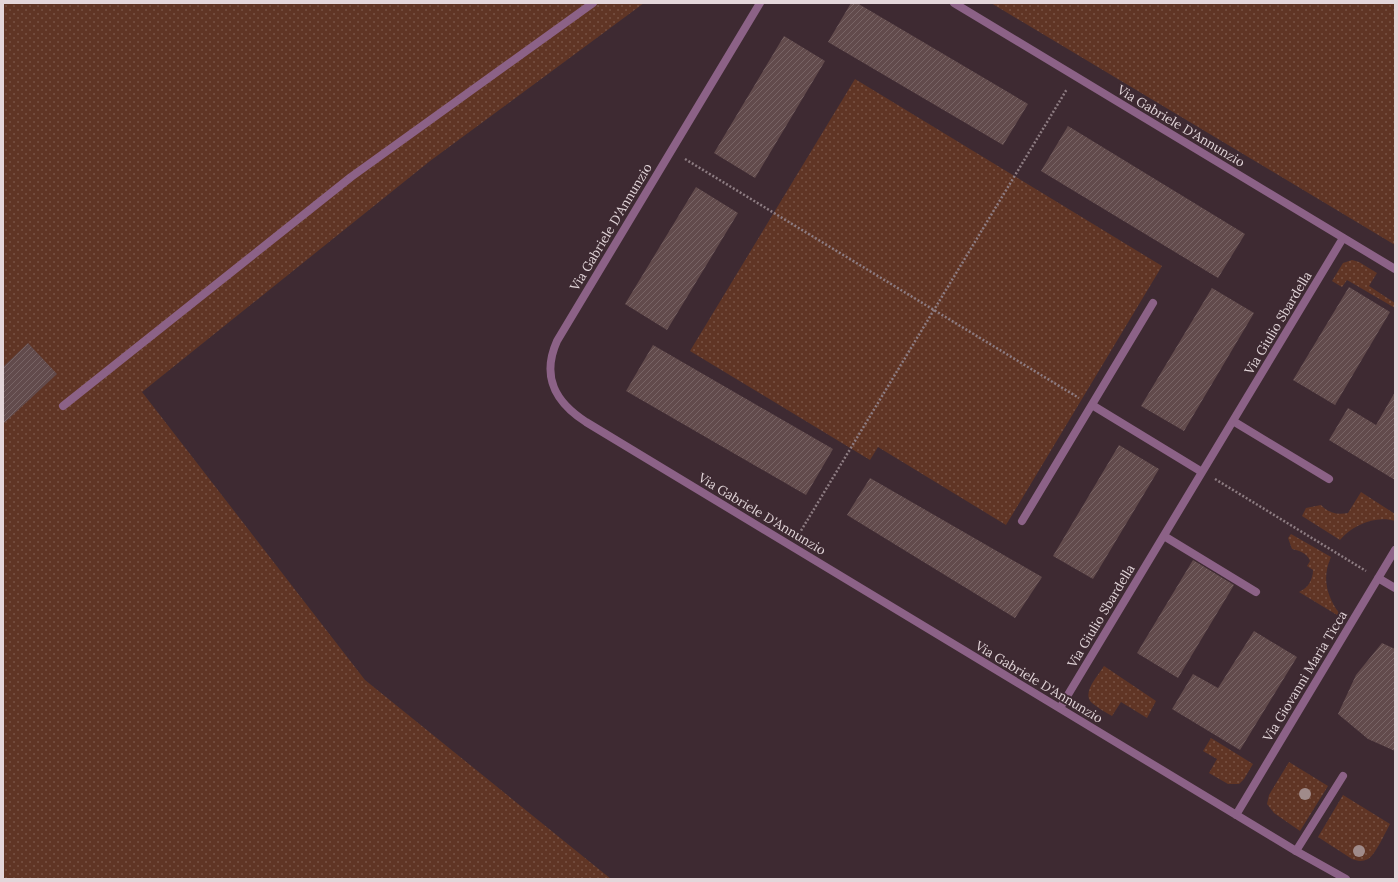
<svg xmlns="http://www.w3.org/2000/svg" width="1398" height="882" font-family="Lora,serif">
<defs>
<pattern id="grass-dots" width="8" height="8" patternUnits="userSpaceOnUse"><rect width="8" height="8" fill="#603525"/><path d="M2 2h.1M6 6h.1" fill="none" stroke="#775244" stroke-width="1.8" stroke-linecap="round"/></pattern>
<pattern id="building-hatch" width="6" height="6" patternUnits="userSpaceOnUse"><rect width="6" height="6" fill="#624b4c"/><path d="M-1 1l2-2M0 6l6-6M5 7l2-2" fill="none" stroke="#786465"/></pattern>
</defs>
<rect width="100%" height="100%" fill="#3e2a32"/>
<path fill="url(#grass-dots)" d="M3 3H644L430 161 142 392 365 680 611 879H3Z
M991 3H1395V245Z
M855 79 1162 266 1006 525 878 447 870 460 690 351Z
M1352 260 1359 262 1377 273 1369 286 1395 303V308L1347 280 1342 287 1332 281 1343 263Z
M1361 492 1395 514V521C1376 515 1352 525 1340 540L1302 516 1306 508 1321 505C1328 513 1337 515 1348 513Z
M1291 534 1331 557C1322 577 1326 595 1339 613L1337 615 1299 592C1308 588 1313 580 1313 570L1307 566 1310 561C1307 553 1300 551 1292 549L1288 538Z
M1104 666 1156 701 1147 718 1121 702 1112 716C1105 712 1098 708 1092 703 1081 693 1098 676 1104 666Z
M1211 738 1253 764 1244 779 1239 784H1228L1209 773 1217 759 1203 751Z
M1289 762 1328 786 1300 831 1274 813 1267 804 1269 795Z
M1343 795 1390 824C1385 833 1376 854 1368 859 1362 862 1357 861 1352 859L1318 837Z"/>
<path fill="url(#building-hatch)" d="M851 3H857L1028 104 1003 145 828 42Z
M784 36 825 61 755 178 714 153Z
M1068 126 1245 234 1218 278 1041 171Z
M696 187 738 213 667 330 625 304Z
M1349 287 1390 312 1335 405 1293 380Z
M1212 288 1254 313 1184 431 1141 406Z
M28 343 57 374 3 424V367Z
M653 345 833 449 806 495 626 391Z
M1395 392V480L1329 440 1348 408 1376 425Z
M1119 445 1159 469 1093 579 1053 556Z
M870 478 1042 577 1015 618 847 515Z
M1193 560 1234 585 1178 678 1137 653Z
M1254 631 1297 657 1240 750 1172 709 1193 674 1218 688Z
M1382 643 1395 649V751L1368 739 1338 714 1356 675Z"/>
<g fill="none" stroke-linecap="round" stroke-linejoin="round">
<path stroke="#8d7c82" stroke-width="2.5" stroke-dasharray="2 2" stroke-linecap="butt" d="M685 159 1079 398
M1215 479 1366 571
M799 534 1067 89"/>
<path stroke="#8c6287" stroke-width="8" d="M63 406 351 177 593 3
M1296 851 1343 776"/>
<path stroke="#8c6287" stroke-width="8" d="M760 3 557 341C541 377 555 402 586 422L1296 851 1346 879
M954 3 1395 269
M1092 405 1202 472
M1233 421 1329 479
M1022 521 1153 303
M1164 536 1256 592
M1378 578 1395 588
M1060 708 1343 238
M1236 815 1395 550"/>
</g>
<g fill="#a08b8a">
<circle cx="1305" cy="794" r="6"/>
<circle cx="1359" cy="851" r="6"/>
</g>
<g text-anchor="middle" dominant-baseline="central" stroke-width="4" stroke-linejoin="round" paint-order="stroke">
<g font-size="13" fill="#e3d6da" stroke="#3e2a32">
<text transform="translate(1181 126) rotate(31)">Via Gabriele D'Annunzio</text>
<text transform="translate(611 227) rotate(-59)">Via Gabriele D'Annunzio</text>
<text transform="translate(1278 323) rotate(-59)">Via Giulio Sbardella</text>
<text transform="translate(762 514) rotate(31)">Via Gabriele D'Annunzio</text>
<text transform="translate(1101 616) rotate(-59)">Via Giulio Sbardella</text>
<text transform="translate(1305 676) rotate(-59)">Via Giovanni Maria Ticca</text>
<text transform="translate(1039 682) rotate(31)">Via Gabriele D'Annunzio</text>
</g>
</g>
<rect width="1398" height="882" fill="none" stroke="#e3d6da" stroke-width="8"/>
</svg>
